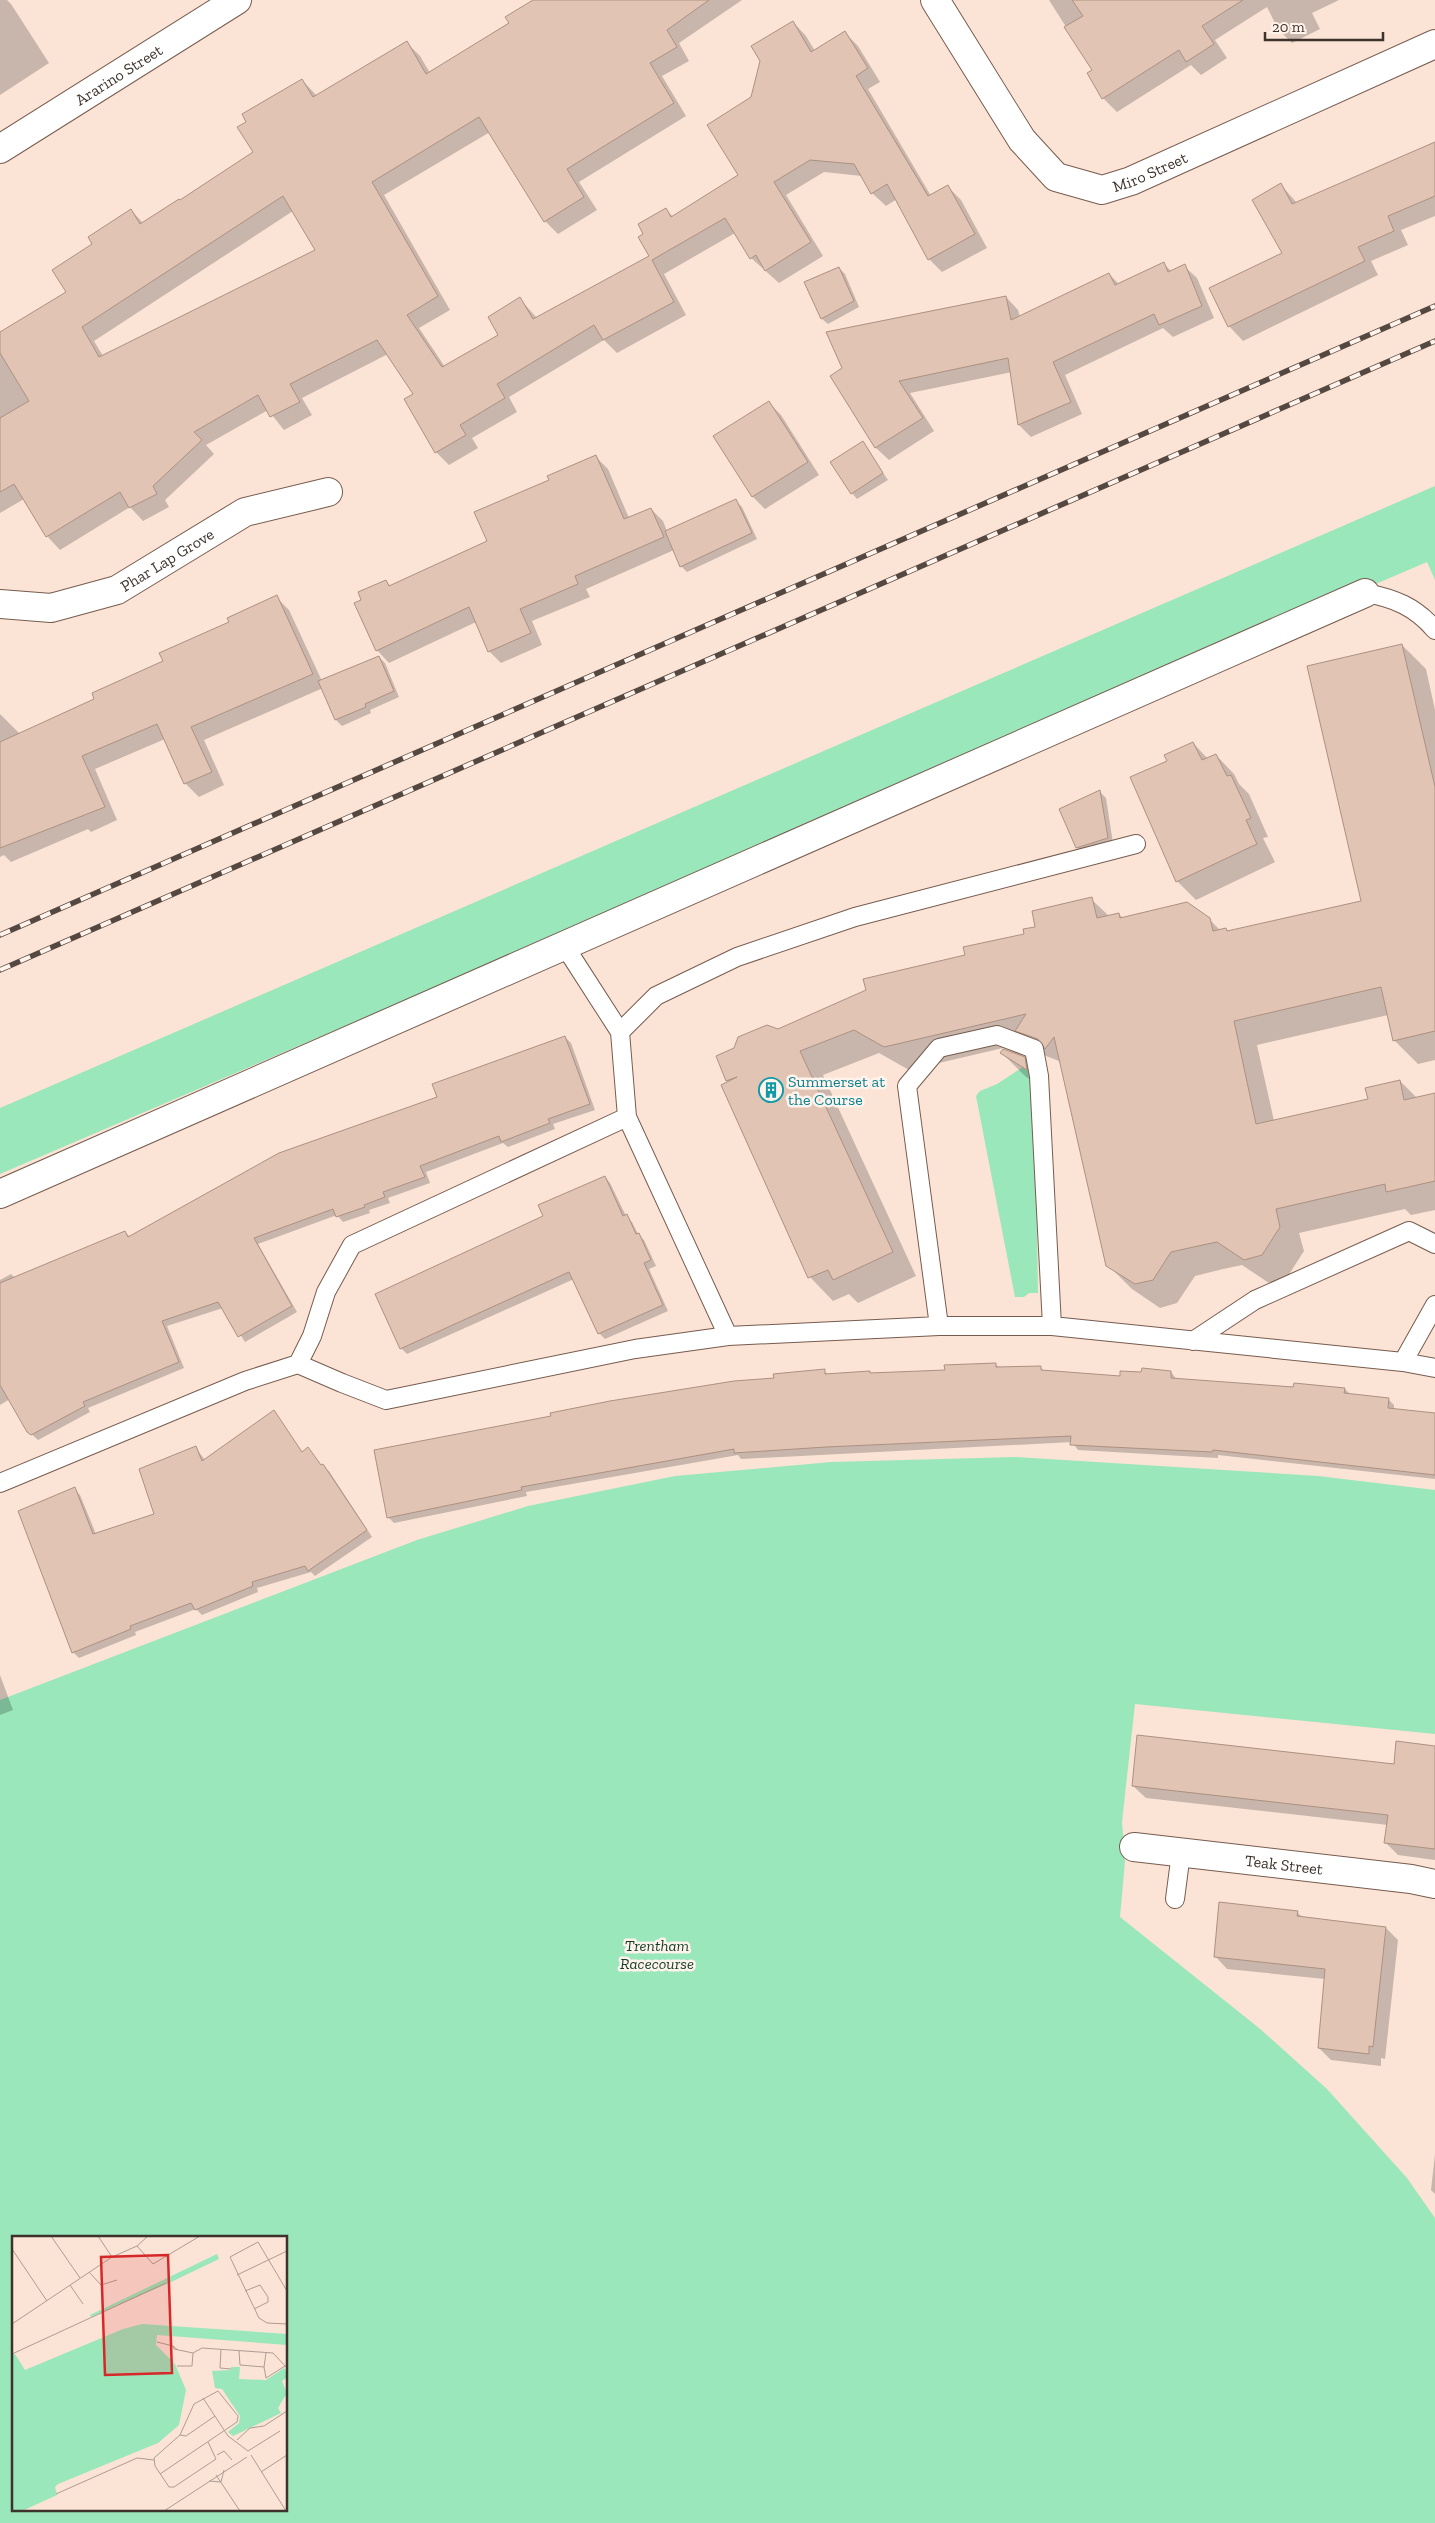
<svg xmlns="http://www.w3.org/2000/svg" width="1435" height="2523" font-family="'Zilla Slab',serif">
<rect width="100%" height="100%" fill="#fbe3d6"/>
<path fill="#9ae7bb" fill-rule="evenodd" d="M1435 486V580L1427 562 0 1174V1108Z
M1030 1066 1036 1182 1038 1293H1029L1024 1297H1015L976 1096 980 1091 997 1084 1023 1067 1027 1070Z
M1015 1457 1318 1476 1435 1490V1734L1135 1704 1122 1822 1125 1861 1120 1917 1259 2028 1327 2089 1407 2178 1435 2218V2523H0V1700L417 1540 528 1506 675 1476 831 1462ZM14 2237H286V2509H14Z"/>
<path fill="#0003" fill-rule="evenodd" d="M0 0H7L11 4 49 63 0 95Z
M545 0H742L679 43 689 61 662 76 686 116 579 182 597 210 558 234 545 221 490 132 384 195 450 310 419 328 445 367 500 335 520 299 537 318 651 256 645 234 666 209 673 217 739 176 752 98 793 22 806 36 815 51 845 33 858 46 880 82 868 89 931 196 948 187 961 200 987 248 942 272 929 259 897 199 886 206 872 193 862 176 824 172 786 195 823 256 779 283 751 258 735 233 664 274 686 315 617 353 604 340 509 397 517 412 472 438 478 448 449 465 436 452 415 394 388 354 302 398 312 415 284 430 268 410 206 445 214 454 165 500 169 507 143 521 130 507 60 550 47 536 24 499 0 513V333L68 292 94 244 131 210 143 223 180 202 254 153 248 122 302 80 317 96 407 43 420 56 430 73ZM293 211 317 251 103 356 94 341Z
M1049 0H1339L1312 13 1320 29 1292 43 1278 29 1267 7 1215 40 1227 58 1201 75 1191 65 1117 112 1103 98 1094 71Z
M1435 144V216L1401 230 1408 245 1371 261 1378 275 1243 341 1229 326 1284 254 1281 185 1297 203Z
M1164 264 1172 272 1184 266 1197 278 1214 318 1173 337 1163 328 1065 375 1082 414 1031 437 1019 425 1012 372 910 393 934 431 889 460 876 448 831 376 1006 297 1018 310 1020 317 1109 274 1119 284Z
M839 268 845 274 859 307 828 324 822 319Z
M769 403 781 415 819 475 765 509 753 497 715 437Z
M863 443 888 480 857 499 852 493Z
M595 456 608 469 629 518 651 509 663 521 667 531 736 501 742 507 757 539 687 572 681 566 674 550 586 589 590 597 532 621 542 645 501 663 489 651 476 622 389 663 377 650 363 600 386 581 391 587 488 541 551 481Z
M276 597 289 610 322 681 379 657 385 663 399 697 370 710 371 713 342 726 336 720 323 688 204 740 224 785 199 797 185 783 165 739 95 769 117 820 91 832 88 829 11 862 4 855 0 857V714L20 734 96 700Z
M1402 645 1426 669 1435 710V1060L1418 1064 1394 1040 1388 1015 1257 1045 1274 1121 1369 1100 1400 1081 1417 1098 1435 1094V1210L1411 1215 1405 1209 1299 1233 1304 1251 1286 1279 1269 1283 1242 1265 1223 1269 1195 1276 1177 1303 1160 1308 1132 1289 1108 1265 1061 1064 1059 1061 1041 1054 1029 1042 909 1070 879 1053 823 1075 916 1276 858 1303 849 1294 833 1301 810 1277 728 1080 778 1030 1026 935 1091 899 1109 916 1119 914 1123 918 1209 919 1221 931 1226 929 1228 932 1362 902Z
M1193 743 1208 759 1216 755 1234 774 1239 784 1249 794 1268 837 1263 838 1275 862 1196 900 1177 881 1169 761Z
M1100 792 1106 798 1113 843 1083 854 1078 848 1060 810Z
M565 1037 571 1043 595 1110 553 1124 555 1129 508 1147 503 1143 426 1172 430 1183 388 1198 390 1203 369 1210 370 1213 343 1222 337 1215 258 1244 297 1312 245 1342 223 1308 167 1326 184 1368 88 1408 90 1412 38 1440 28 1431 10 1399 0 1405V1280L11 1274 15 1278 125 1232 130 1237 438 1098Z
M1002 1053 1024 1058 1048 1082 1050 1092 1026 1077Z
M605 1177 610 1183 626 1216 632 1222 638 1234 644 1240 656 1266 649 1269 668 1311 605 1339 599 1333 574 1279 407 1354 401 1348 545 1217Z
M995 1364 1000 1368 1040 1367 1045 1372 1121 1377 1171 1372 1177 1380 1295 1388 1345 1389 1351 1395 1388 1399 1394 1405V1409L1435 1414V1479L1218 1455V1458L1078 1450 1072 1442 741 1459 738 1455 526 1492 527 1496 394 1523 388 1517 775 1379 824 1371 829 1375 869 1372 871 1374 946 1371Z
M274 1412 303 1453 329 1471 372 1537 315 1576 311 1572 257 1588 258 1592 202 1615 196 1609 135 1632 136 1635 79 1658 73 1652 74 1489 80 1495 96 1534 156 1515 196 1448 205 1460Z
M0 1675 13 1710 0 1715Z
M1435 1747V1860L1398 1855 1386 1843 1388 1825 1146 1798 1133 1786 1395 1765Z
M1297 1912 1303 1918 1386 1928 1398 1940 1385 2059 1381 2058V2066L1331 2060 1319 2048 1325 1979 1227 1969 1215 1956Z
M1435 2154V2194L1431 2190Z"/>
<path fill="#e2c4b4" stroke="#ac9181" fill-rule="evenodd" d="M533 0H709L667 30 677 47 650 63 674 103 567 169 584 197 544 222 479 117 372 182 438 296 407 315 442 367 498 335 488 317 520 297 533 319 649 256 638 237 643 234 638 224 666 208 671 217 738 175 707 125 751 97 760 61 751 46 793 21 811 52 845 31 868 68 856 76 928 196 948 185 975 234 928 260 887 184 871 194 854 164 810 160 774 182 811 242 765 271 756 255 750 259 725 218 652 260 674 302 603 340 594 325 497 384 505 398 460 425 466 435 435 453 404 399 413 394 377 340 290 384 300 402 270 417 258 395 194 432 202 440 153 486 157 494 129 508 120 492 46 537 14 484 0 492V418L29 401 0 353V332L66 292 52 270 92 244 88 237 131 209 140 224 179 199 180 200 253 152 237 127 246 122 242 114 302 79 313 97 407 41 426 74 509 23 505 17ZM283 196 315 250 99 357 82 327Z
M1072 0H1243L1202 26 1214 44 1186 62 1179 50 1102 99 1087 73 1092 70 1064 27 1083 16Z
M1435 142V196L1388 216 1394 231 1358 247 1365 261 1228 327 1209 288 1282 253 1252 200 1281 183 1292 204Z
M1164 262 1168 272 1185 264 1202 306 1159 325 1154 314 1053 362 1071 402 1018 425 1008 358 899 381 923 418 875 448 830 376 842 368 826 332 1006 296 1011 320 1109 273 1115 285Z
M839 267 854 301 821 319 804 282Z
M769 401 808 462 752 497 713 436Z
M863 441 883 473 851 494 830 462Z
M596 455 624 519 651 508 664 537 575 576 578 584 520 609 531 633 488 652 469 607 376 651 354 603 361 600 358 592 386 580 389 586 487 541 474 512 549 480 547 476Z
M736 499 752 533 680 567 665 531Z
M277 595 313 674 191 727 212 772 184 784 157 724 82 756 105 807 0 848V742L94 699 92 693 163 661 159 653 229 622 227 618Z
M1402 644 1435 787V1031L1393 1041 1381 987 1234 1021 1256 1124 1368 1099 1365 1088 1400 1080 1404 1100 1435 1093V1181L1386 1192 1385 1184 1276 1209 1280 1227 1262 1255 1244 1260 1217 1242 1198 1246 1171 1252 1153 1280 1135 1284 1106 1266 1054 1037 1045 1049 1038 1039 1015 1031 1026 1014 884 1047 854 1030 800 1051 893 1252 833 1280 828 1270 808 1278 721 1085 737 1077 726 1081 716 1056 734 1048 738 1037 767 1025 778 1029 866 990 863 979 965 955 963 947 1024 934 1023 929 1035 927 1032 911 1092 897 1097 918 1119 913 1120 918 1187 902 1210 918 1213 931 1226 928 1227 931 1361 901 1307 666Z
M379 656 394 691 365 704 366 707 335 720 318 681Z
M1193 742 1202 760 1216 754 1227 776 1231 775 1251 818 1246 820 1257 844 1176 882 1130 777 1167 761 1164 755Z
M1100 790 1108 838 1076 848 1059 809Z
M565 1036 590 1104 548 1119 550 1123 501 1142 499 1136 420 1166 425 1177 383 1192 385 1197 364 1205 365 1207 336 1217 333 1209 254 1238 292 1306 238 1337 218 1302 162 1321 179 1362 83 1402 85 1406 31 1435 27 1432 0 1385V1283L125 1231 128 1237 279 1153 437 1097 432 1084Z
M1003 1049 1025 1057 1027 1070 1000 1053Z
M605 1176 623 1216 627 1214 636 1234 639 1233 651 1260 644 1263 663 1305 598 1334 569 1272 400 1349 375 1294 543 1216 538 1205Z
M996 1363V1367L1041 1366V1370L1120 1376V1371L1141 1372 1142 1368 1171 1371V1378L1293 1387 1294 1383 1345 1388 1344 1393 1389 1398 1388 1408 1435 1413V1475L1213 1450 1212 1452 1070 1445 1071 1436 826 1447 734 1453V1449L521 1487 522 1490 387 1518 374 1450 551 1416 550 1413 610 1401 734 1381 774 1378 773 1374 825 1369V1374L870 1371V1373L945 1370 944 1365Z
M274 1410 302 1452 308 1447 321 1465 323 1464 367 1530 308 1571 305 1566 252 1582 253 1586 195 1610 191 1603 130 1626 131 1629 72 1653 18 1511 75 1487 93 1534 154 1514 139 1469 196 1446 202 1461Z
M1137 1735 1394 1764 1396 1741 1435 1746V1849L1384 1843 1388 1815 1132 1786Z
M1219 1902 1298 1911 1297 1916 1386 1927 1373 2047 1369 2046V2054L1318 2048 1325 1969 1214 1957Z"/>
<g fill="none" stroke-linecap="round" stroke-linejoin="round">
<defs>
<path id="lane" d="M1365 593C1394 598 1416 607 1435 630
M564 945 620 1032
M939 1326 907 1086 939 1048 997 1035 1034 1049 1039 1076 1052 1326
M728 1336 627 1117 620 1032 656 996 737 957 855 917 1136 844
M1193 1341 1255 1300 1409 1231 1435 1244
M1403 1362 1435 1305
M298 1364 312 1336 326 1292 352 1245 627 1117
M0 1483 245 1381 298 1364 342 1383 386 1400 635 1349 728 1336 939 1326H1052L1403 1362 1435 1368
M1175 1899 1181 1853"/>
<g id="street">
<path id="s1" d="M0 604 51 608 117 590 245 512 328 492"/>
<path d="M0 1194 1365 593"/>
<path id="s2" d="M1134 1847 1411 1879 1435 1884"/>
</g>
<g id="secondary">
<path id="s3" d="M935 0 1022 140 1056 177 1102 190 1131 181 1435 44"/>
<path id="s4" d="M0 149 237 0"/>
</g>
</defs>
<use href="#lane" stroke="#765c4e" stroke-width="20"/>
<use href="#street" stroke="#765c4e" stroke-width="30"/>
<use href="#secondary" stroke="#765c4e" stroke-width="30"/>
<use href="#lane" stroke="#fff" stroke-width="18"/>
<use href="#street" stroke="#fff" stroke-width="28"/>
<use href="#secondary" stroke="#fff" stroke-width="28"/>
<defs>
<path id="rail" d="M0 935 1435 306
M0 970 1435 341"/>
</defs>
<use href="#rail" stroke="#554841" stroke-width="5.5"/>
<use href="#rail" stroke="#fff3ec" stroke-width="4" stroke-dasharray="11" stroke-linecap="butt"/>
</g>
<defs>
<symbol id="building-ring" viewBox="-11 -11 22 22"><circle r="9.5" fill="#fff3ec" stroke="#0f9aa8" stroke-width="1.5"/><path d="M-4-6H4V6H1V3H-1V6H-4ZM-2.5-4.3h1.7v1.8h-1.7ZM.8-4.3h1.7v1.8H.8ZM-2.5-1h1.7V.8h-1.7ZM.8-1h1.7V.8H.8Z" fill="#0f9aa8"/></symbol>
</defs>
<g fill-rule="evenodd">
<use href="#building-ring" x="757" y="1076" width="28" height="28"/>
</g>
<g text-anchor="middle" dominant-baseline="central" stroke-width="5" stroke-linejoin="round" paint-order="stroke">
<g font-size="16" fill="#3e322c" stroke="#fff3ec">
<text stroke="none"><textPath href="#s4" startOffset="140">Ararino Street</textPath></text>
<text stroke="none"><textPath href="#s3" startOffset="314">Miro Street</textPath></text>
<text stroke="none"><textPath href="#s1" startOffset="178">Phar Lap Grove</textPath></text>
<text stroke="none"><textPath href="#s2" startOffset="151">Teak Street</textPath></text>
</g>
<g font-size="16" fill="#0d838f" stroke="#fff3ec" text-anchor="start">
<text x="788" y="1081">Summerset at<tspan x="788" dy="18">the Course</tspan></text>
</g>
<g font-size="16" font-style="italic" fill="#103d27" stroke="#fff3ec">
<text x="657" y="1945">Trentham<tspan x="657" dy="18">Racecourse</tspan></text>
</g>
</g>
<g transform="translate(12 2236)">
<rect width="275" height="275" fill="#fbe3d6"/>
<path d="M205 18 207 23 157 47 79 81 78 79ZM130 88 275 98V109L145 99 144 109 163 128 174 154 167 189 146 207 46 248 43 251 45 259 10 275H0V119L3 118 13 134 111 93ZM219 131H228L227 143 254 144 272 132 275 136V141L270 145 275 157 266 172 269 177 221 200 216 196 227 187 228 180 210 153 203 152 200 135 219 134Z" fill="#9ae7bb"/>
<path fill="none" stroke="#af9c92" stroke-width="1" d="M39 0 68 42M86 0 100 21M125 10 141 28 188 0M0 13 35 65M77 36 89 49 105 44M225 39 275 15M58 49 71 68M233 55 248 49 256 61V66L242 73M275 55 246 6 218 21 247 82 255 87 275 88M0 88 100 21 125 10 136 0M145 106 161 110M209 113 208 132 219 133M166 114 161 110 162 113 181 117M227 115 228 129 252 131 254 117M0 118 154 47M165 130H180L181 117 190 112 261 117 275 132M252 131 254 142 273 130M191 162 216 200 236 215 268 195M168 199 174 200 203 180M225 204 238 192 252 190 275 175M205 219 212 215 220 224M239 219 274 275M249 236 275 219M148 238 225 186 226 180 206 155 182 168 168 199 142 222 143 230 157 251H162L204 223 196 206M204 239 228 275M197 245 209 246 212 234M44 258 125 222 142 224M152 275 235 221"/>
<path fill="#d62828" fill-opacity="0.15" stroke="#d62828" stroke-width="2.5" d="M156 19 160 137 93 139 89 21Z"/>
<rect width="275" height="275" fill="none" stroke="#3e322c" stroke-width="2.5"/>
</g>
<path d="M1265 32v8h118v-8" fill="none" stroke="#3e322c" stroke-width="2.5"/>
<text x="1272" y="32" font-size="15" fill="#3e322c" stroke="#fff3ec" stroke-width="4" paint-order="stroke">20 m</text>
</svg>
